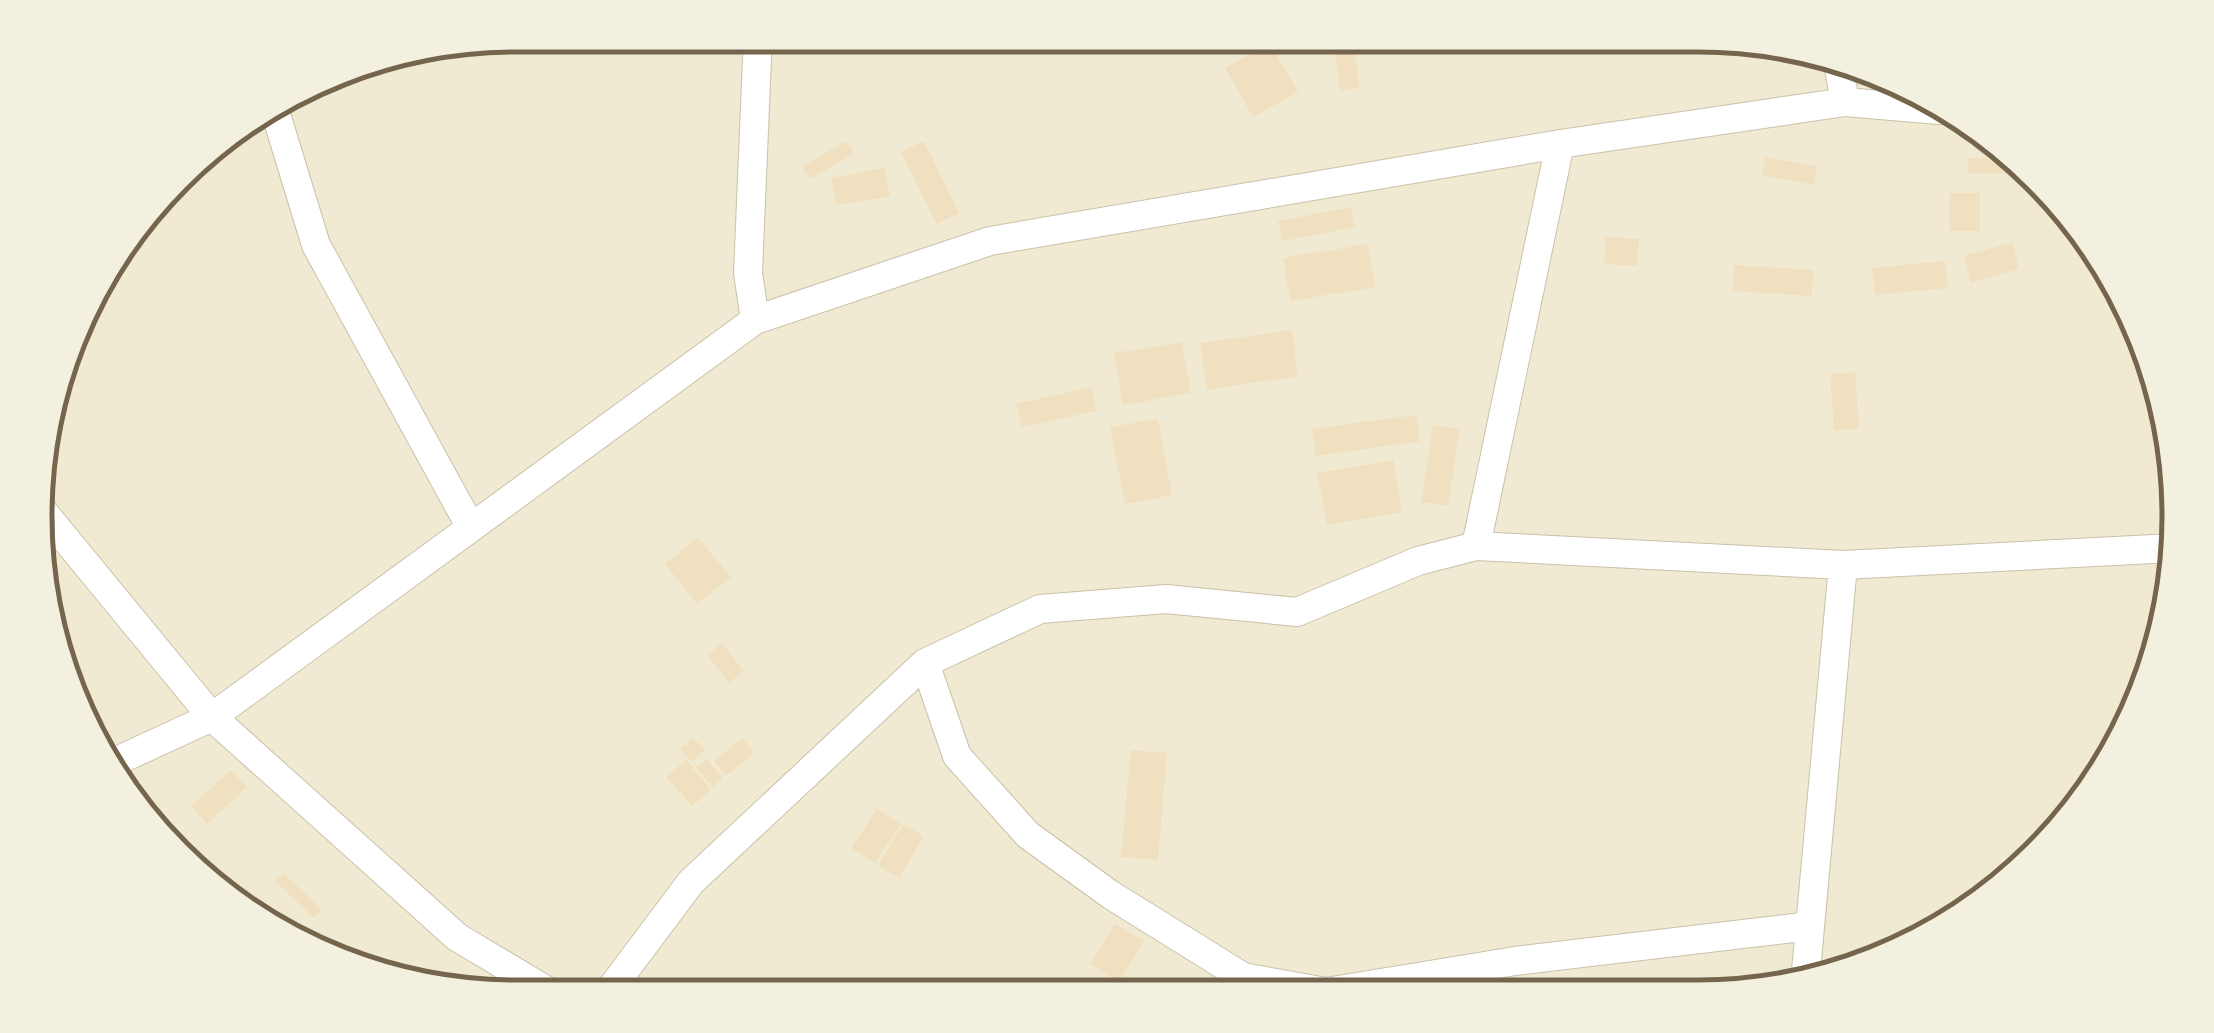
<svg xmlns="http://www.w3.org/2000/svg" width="2214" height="1033" font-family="Commissioner,sans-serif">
<rect width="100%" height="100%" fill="#fcf9e7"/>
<path fill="#f0ead3" d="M517 35H1698L1881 71 2038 176 2142 332 2179 516 2143 700 2080 809 1991 898 1882 961 1761 994 516 998 333 962 199 878 99 757 39 580 44 423 99 276 199 154 361 61Z"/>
<path fill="#f0e0bf" d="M1332 35H1352L1360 88 1340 91Z
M1599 35H1657L1658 43 1601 49Z
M1270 43 1298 92 1253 117 1225 68Z
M1801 55 1831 61V62L1802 66Z
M846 141 854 153 810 179 802 167Z
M924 141 959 213 936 224 901 152Z
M1766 157 1817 167 1814 185 1762 175Z
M1968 158 2012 159 2023 166V174L1968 173Z
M884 168 890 196 836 205 831 178Z
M1950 193H1980V231H1950Z
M1351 207 1355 227 1283 241 1278 221Z
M1606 237 1639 239 1637 266 1604 264Z
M2012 242 2019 269 1971 283 1964 256Z
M1368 244 1375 287 1290 301 1283 258Z
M1945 261 1948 288 1875 295 1872 268Z
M1734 265 1813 270 1812 296 1733 291Z
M1292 330 1298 376 1207 390 1200 343Z
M1182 342 1191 393 1123 405 1114 353Z
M1855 372 1859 429 1834 430 1830 374Z
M1091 387 1096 411 1022 427 1016 404Z
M1416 415 1420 441 1316 456 1312 429Z
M1158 419 1172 495 1125 504 1110 427Z
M1433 425 1460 429 1448 506 1421 502Z
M1393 460 1402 512 1327 525 1317 473Z
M698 537 731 577 697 604 665 564Z
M722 643 744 671 729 683 707 655Z
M693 738 705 750 691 762 680 749Z
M742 738 754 753 726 776 714 761Z
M1131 750 1167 753 1158 860 1121 857Z
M707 759 723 779 712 787 696 767Z
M686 760 711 790 692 806 666 777Z
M231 770 247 787 207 824 191 806Z
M877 809 901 824 875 863 851 848Z
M903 824 924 836 899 878 878 866Z
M283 873 322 909 314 918 275 881Z
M1115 924 1144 941 1119 982 1090 964Z"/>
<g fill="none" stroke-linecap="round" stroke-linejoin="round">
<defs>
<path id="street" d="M1838 63 1845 102
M275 111 316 245 470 526
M755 320 748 273 758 35
M41 509 212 717 106 766
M1476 546 1560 144
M925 663 957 756 1028 835 1111 895 1243 977 1326 992 1515 961 1810 926
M1805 982 1843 565 2173 548
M559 998 457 937 212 717 755 320 990 241 1560 144 1845 102 1939 110
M604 998 691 882 925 663 1040 609 1166 599 1297 612 1418 561 1476 546 1843 565"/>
</defs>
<use href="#street" stroke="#cbc1aa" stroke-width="30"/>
<use href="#street" stroke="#fff" stroke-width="28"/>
</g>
<path d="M0 0H2214V1033H0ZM516 52H1698A464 464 0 0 1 2162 516V516A464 464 0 0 1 1698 980H516A464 464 0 0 1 52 516V516A464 464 0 0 1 516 52Z" fill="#f3f0e0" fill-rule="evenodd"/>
<path fill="none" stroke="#75654c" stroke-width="5" d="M516 52H1698A464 464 0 0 1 2162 516V516A464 464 0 0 1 1698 980H516A464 464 0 0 1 52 516V516A464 464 0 0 1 516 52Z"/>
</svg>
